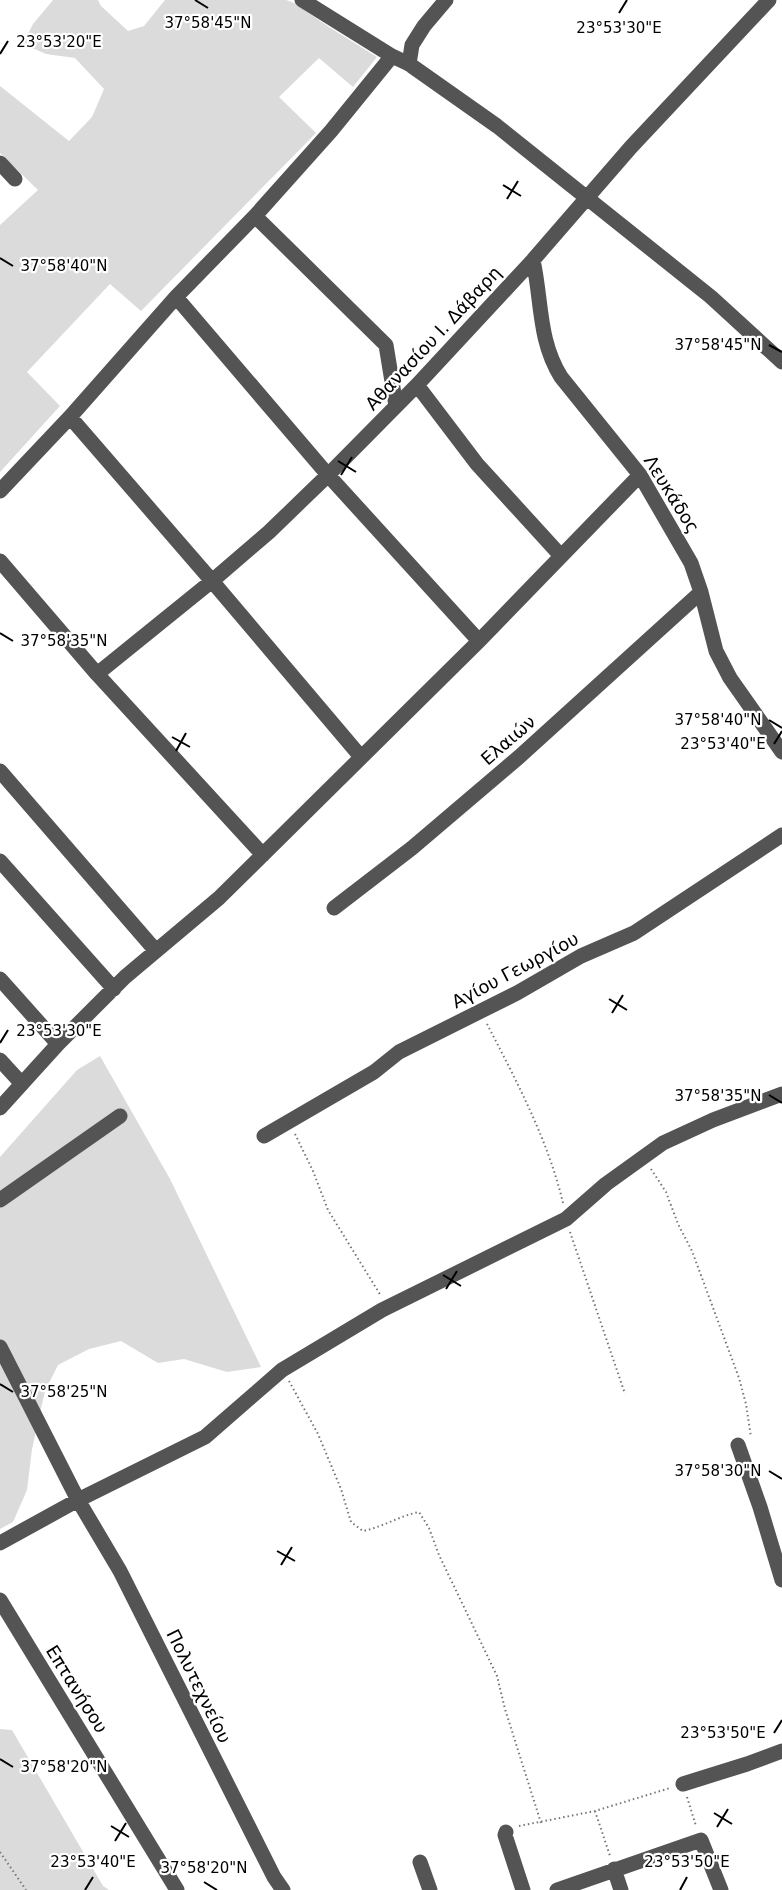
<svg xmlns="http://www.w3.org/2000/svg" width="782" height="1890" font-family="'DejaVu Sans',sans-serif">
<rect width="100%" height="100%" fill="#fff"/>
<path fill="#dbdbdb" d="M53 0H98L101 6 128 31 144 26 165 0H286L294 3 329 27 377 57 353 87 319 58 279 97 316 133 141 311 110 284 27 372 60 406 0 472V225L38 190 0 153V86L69 141 92 117 104 89 75 58 46 54 23 44 33 24Z
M100 1056 170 1179 261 1367 227 1372 184 1359 158 1363 121 1341 89 1349 58 1365 45 1391 32 1449 27 1490 13 1522 0 1529V1157L77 1070Z
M0 1729 12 1730 103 1886 109 1890H0Z"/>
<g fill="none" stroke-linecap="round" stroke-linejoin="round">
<path stroke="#767676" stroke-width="2" stroke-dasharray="1.5 3" stroke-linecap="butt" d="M487 1024C517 1082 548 1140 563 1203
M295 1134 313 1171 328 1210 381 1296
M651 1169 666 1192 678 1224 692 1251 739 1378 746 1404 751 1437
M570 1232 625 1394
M289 1381 318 1434 341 1489 351 1522 363 1531C383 1527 399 1516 419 1512L429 1528 439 1555 497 1676 505 1709 541 1823
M687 1797 696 1826
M595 1811 610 1856
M519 1826 595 1811 670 1788
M0 1852 26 1890"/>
<path stroke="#545454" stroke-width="15" d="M302 0 392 56 409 64 497 126 711 297 782 362
M409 64 412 45 424 26 446 0
M0 163 15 179
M255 216 386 345 396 406
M533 260C542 301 538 340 561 377L640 475 691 563 701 592 716 651 730 678 782 752
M176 297 328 475 479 641
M417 385 477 464 561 556
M70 417 212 581 361 757
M0 491 70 417 176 297 255 216 331 131 392 56
M0 561 97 674 263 855
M97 674 212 581 269 532 328 475 417 385 533 260 631 147 769 0
M0 771 156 951
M0 861 114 989
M334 908 412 848 519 757 701 592
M0 979 58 1044
M0 1060 22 1084
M0 1108 58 1044 125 977 219 898 479 641 640 475
M264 1136 374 1072 399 1052 517 993 581 956 634 933 782 835
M0 1200 120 1116
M0 1347 78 1500 120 1571 274 1877 283 1890
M738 1445 760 1507 782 1580
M0 1543 78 1500 205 1437 282 1370 382 1310 566 1219 606 1184 663 1143 713 1120 782 1094
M0 1600 177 1890
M683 1784 747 1764 782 1751
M506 1832 505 1835 523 1890
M420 1862 430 1890
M614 1869 621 1890
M557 1890 701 1840 721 1890"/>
</g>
<path fill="none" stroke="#000" stroke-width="2" d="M195 0 208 8M619 13 627 0M0 54 8 41M503 185 521 196M507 199 518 181M0 258 13 266M769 345 782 352M338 461 356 472M341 475 352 457M0 633 13 641M769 720 782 728M172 737 190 747M774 744 782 731M176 751 186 733M609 999 627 1010M612 1013 623 995M0 1043 8 1030M769 1095 782 1103M443 1275 461 1286M446 1289 457 1271M0 1384 13 1392M769 1471 782 1479M277 1551 295 1561M281 1565 292 1547M774 1733 782 1720M0 1759 13 1767M714 1813 732 1824M111 1826 129 1837M717 1827 728 1809M115 1841 126 1823M204 1882 217 1890M85 1890 93 1877M680 1890 687 1877"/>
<g text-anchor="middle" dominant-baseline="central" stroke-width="4.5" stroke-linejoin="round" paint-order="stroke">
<g font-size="18" fill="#000" stroke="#fff">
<text transform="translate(433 338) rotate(-47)">Αθανασίου Ι. Δάβαρη</text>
<text transform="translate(672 494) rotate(58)">Λευκάδος</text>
<text transform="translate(508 740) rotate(-41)">Ελαιών</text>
<text transform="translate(515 970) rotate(-28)">Αγίου Γεωργίου</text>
<text transform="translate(199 1686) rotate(64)">Πολυτεχνείου</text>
<text transform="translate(77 1689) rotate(58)">Επτανήσου</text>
</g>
</g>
<g font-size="15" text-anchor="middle" fill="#000" stroke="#fff" stroke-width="4.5" stroke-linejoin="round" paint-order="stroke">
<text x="208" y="28">37°58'45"N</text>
<text x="619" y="33">23°53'30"E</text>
<text x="59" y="47">23°53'20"E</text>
<text x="64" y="271">37°58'40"N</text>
<text x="718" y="350">37°58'45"N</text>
<text x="64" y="646">37°58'35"N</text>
<text x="718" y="725">37°58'40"N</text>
<text x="723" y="749">23°53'40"E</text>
<text x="59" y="1036">23°53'30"E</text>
<text x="718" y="1101">37°58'35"N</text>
<text x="64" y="1397">37°58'25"N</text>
<text x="718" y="1476">37°58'30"N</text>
<text x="723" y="1738">23°53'50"E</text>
<text x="64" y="1772">37°58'20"N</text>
<text x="93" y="1867">23°53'40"E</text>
<text x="687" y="1867">23°53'50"E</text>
<text x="204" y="1873">37°58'20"N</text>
</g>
</svg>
